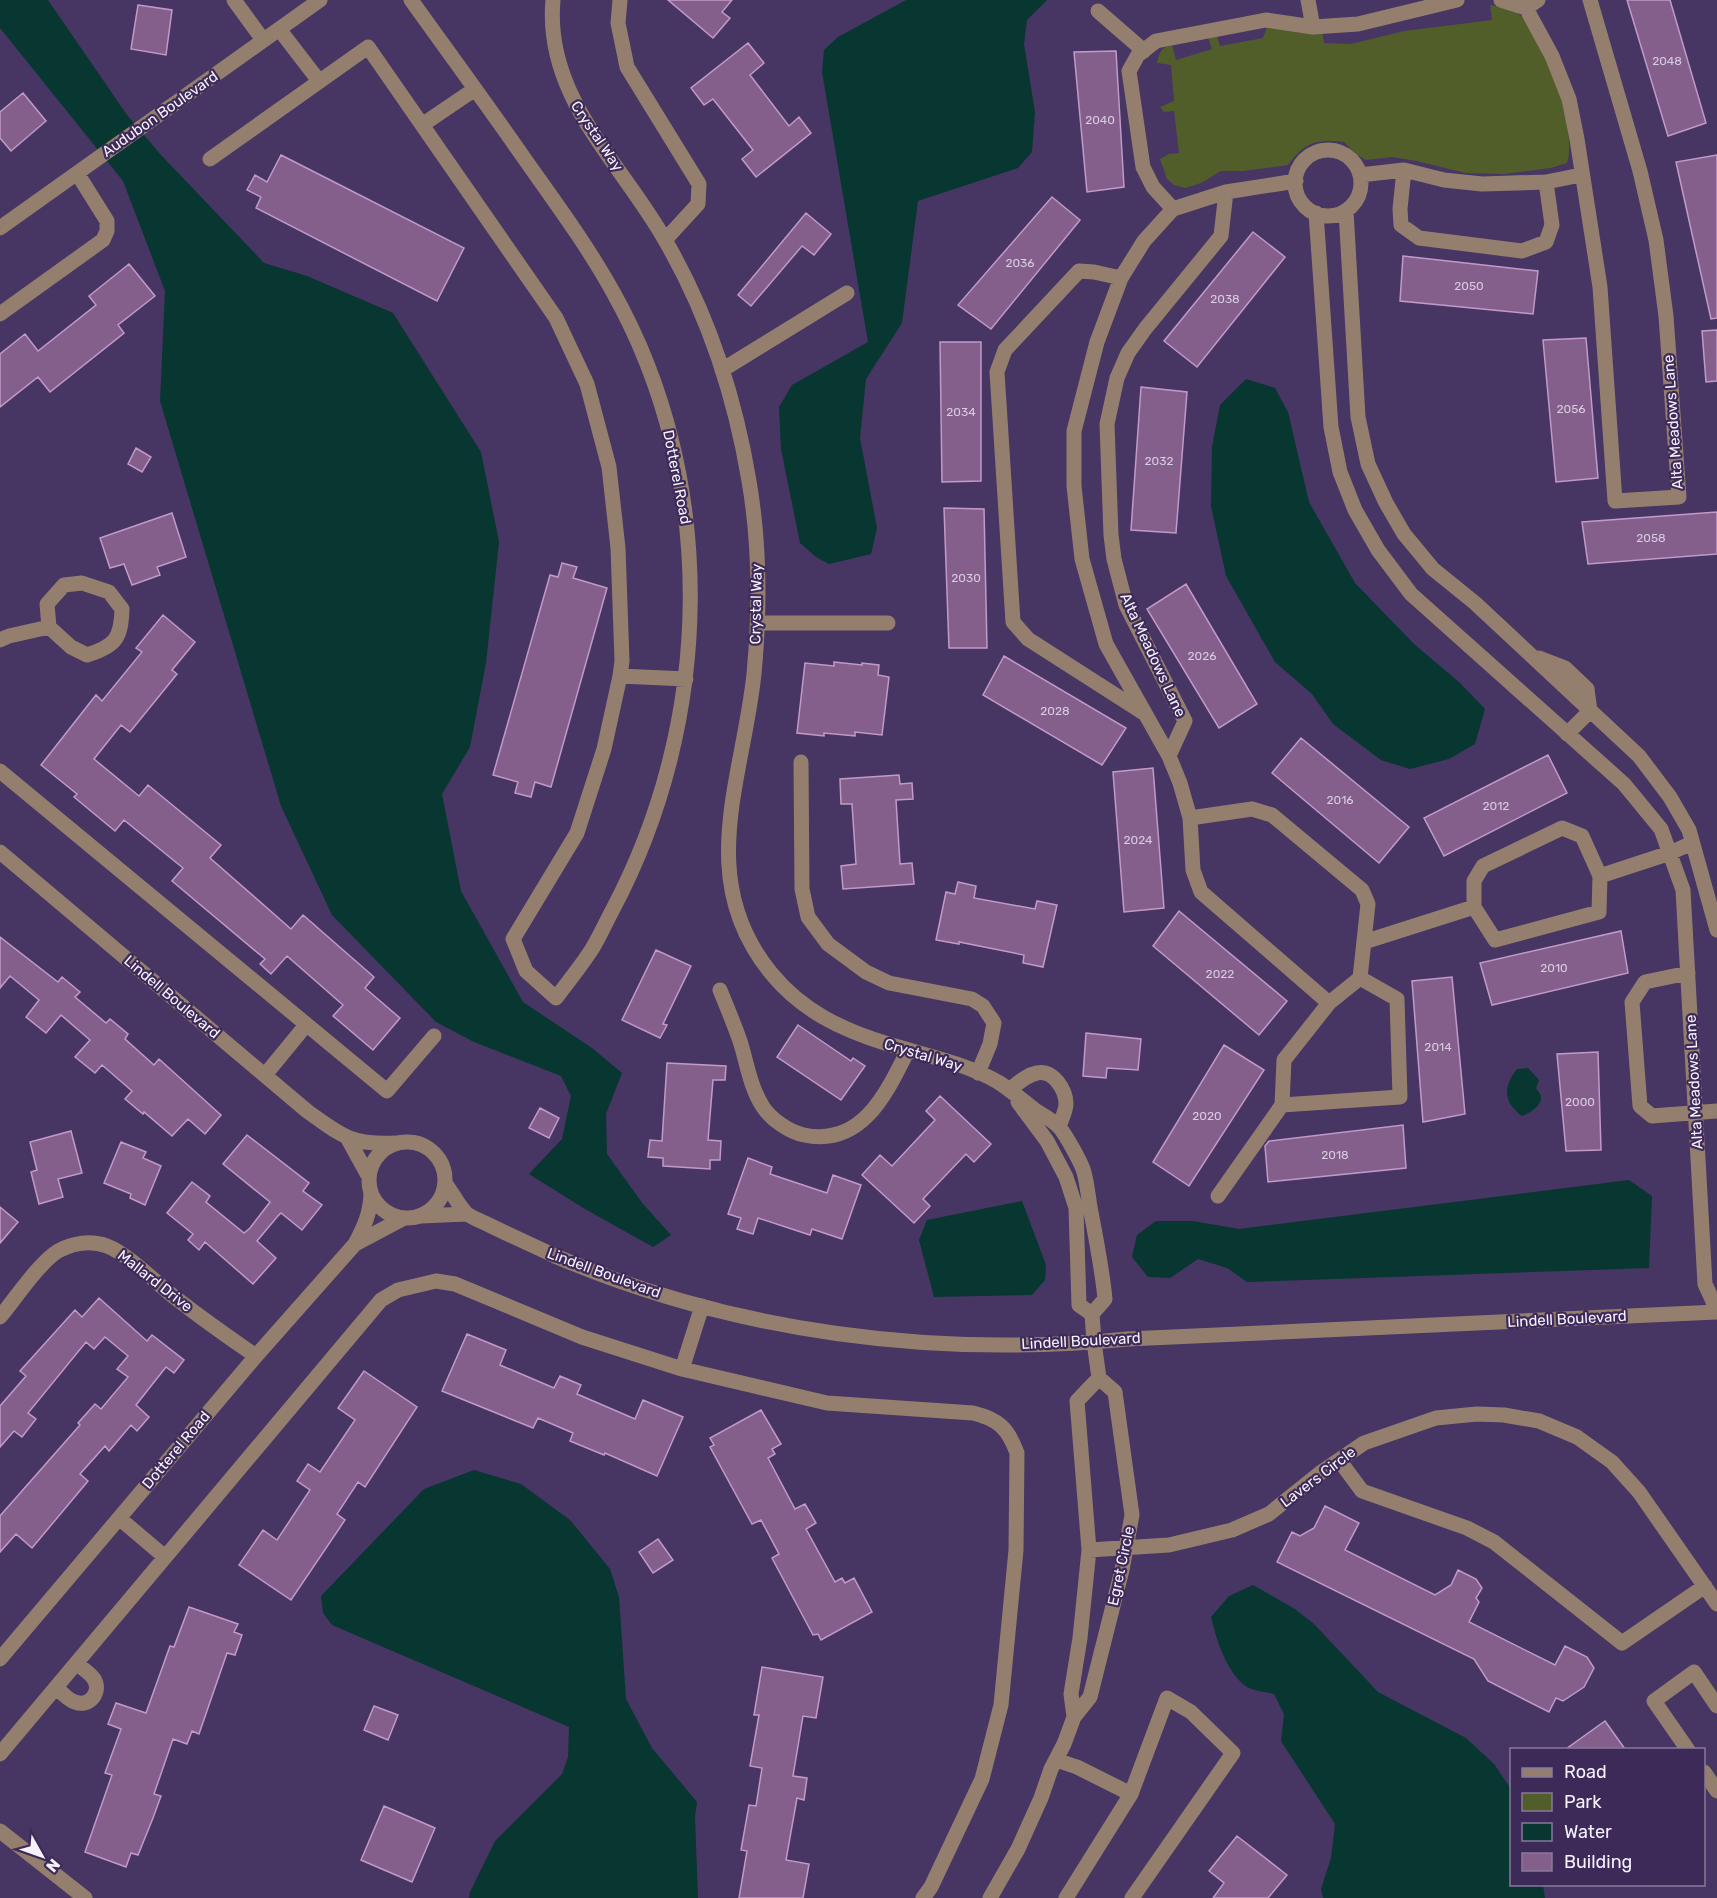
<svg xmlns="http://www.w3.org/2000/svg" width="1717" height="1898" font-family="Rubik,sans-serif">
<rect width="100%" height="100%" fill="#473563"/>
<path fill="#515e29" d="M1490 5C1500 7 1514 9 1521 16 1546 41 1578 129 1567 163L1551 168 1504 174 1465 173 1417 161 1392 157 1366 160 1357 155 1344 142C1316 139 1305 142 1288 165L1243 171H1221L1201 183 1185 188 1174 185 1167 179 1160 159 1169 154 1179 153 1174 111 1164 112 1160 107 1174 101 1171 65 1157 63C1159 53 1161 47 1172 45L1176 60 1212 49 1208 37 1216 33 1220 46 1263 38 1267 27 1322 31 1324 43 1351 44 1404 31 1492 20Z"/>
<path fill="#073730" d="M0 0H48L127 115 161 155 264 263 307 276 393 313 481 452 499 542 486 663 470 747 442 794 461 891 523 1002 592 1048 622 1073 606 1114 607 1154 643 1204 671 1235 653 1247 585 1209 529 1174 562 1139 571 1096 561 1076 474 1042 436 1022 332 915 281 806 160 401 165 291 123 181 0 28Z
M906 0H1047L1027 20 1024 44 1035 112 1032 152 1018 168 918 201 902 323 866 379 860 438 877 528 871 554 829 564 816 557 800 543 781 449 779 407 792 385 868 342 822 72 824 50 838 37Z
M1246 379 1275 388 1288 412 1309 502 1355 583 1414 644 1460 683 1485 709 1475 744 1449 759 1410 769 1381 760 1333 724 1312 694 1275 662 1226 576 1211 506 1212 447 1220 405Z
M1528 1068 1539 1080 1536 1088C1538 1091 1541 1094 1541 1097 1542 1106 1528 1114 1522 1116 1503 1102 1503 1087 1517 1069Z
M1629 1180 1652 1196 1649 1268 1247 1282 1227 1268 1198 1259 1170 1278 1148 1277 1132 1257 1137 1235 1156 1221H1193L1239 1229Z
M1022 1201 1046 1265 1045 1280 1032 1295 934 1297 919 1240 927 1220Z
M474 1470 521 1484 570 1520 610 1569 619 1597 626 1699 652 1748 697 1802 695 1817 698 1898H469L470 1892 495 1841 562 1774 568 1757 569 1727 332 1625 323 1613 321 1596 424 1489Z
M1253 1585 1295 1609 1314 1624 1378 1692 1466 1738 1494 1764 1511 1789 1512 1884 1543 1885 1545 1898H1323L1321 1889 1331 1858 1335 1824 1281 1741 1284 1714 1274 1694C1266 1692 1254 1691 1247 1687 1226 1672 1217 1641 1211 1617L1229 1596Z"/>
<path fill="#845f8c" stroke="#c19ac9" stroke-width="1.5" d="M668 0H732L722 12 730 18 713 38Z
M1627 0H1670L1706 123 1668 136Z
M138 5 172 10 166 55 131 49Z
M748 43 764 63 750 75 789 126 799 117 811 133 756 177 742 159 753 150 713 99 704 105 691 88Z
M1116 51 1124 187 1087 192 1074 52Z
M23 93 46 121 11 151 0 138V112Z
M281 155 464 248 437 301 256 208 261 197 247 190 255 175 267 182Z
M1717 155V318L1711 319 1676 162Z
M1052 197 1080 220 991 329 958 305Z
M806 213 831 234 814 255 802 246 751 306 738 295Z
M1253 232 1285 257 1197 367 1164 341Z
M1403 256 1538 271 1533 314 1400 301Z
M129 264 155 296 118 325 124 333 50 392 38 377 0 407V354L25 334 38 351 96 305 89 296Z
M1717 330V381L1706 382 1702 331Z
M1586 338 1598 478 1556 482 1543 340Z
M940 342H981V481L942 482Z
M1141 387 1187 392 1176 533 1131 530Z
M136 448 151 457 142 472 128 464Z
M944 508 984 509 987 648H949Z
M1717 512V554L1588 564 1582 522Z
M172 513 186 557 157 567 160 575 132 585 124 564 110 568 100 538Z
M562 563 577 567 573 578 607 588 551 787 535 782 531 797 515 793 518 782 493 775 550 575 558 577Z
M1186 584 1257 704 1219 728 1147 609Z
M163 615 195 642 172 670 177 674 130 732 121 725 94 759 139 796 148 785 221 845 210 858 291 929 303 915 374 977 365 988 400 1018 373 1050 333 1016 343 1005 287 956 271 974 260 964 265 959 172 881 183 868 124 820 115 831 74 797 77 794 41 765 96 695 102 701 142 652 136 648Z
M1004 656 1126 728 1102 765 983 695Z
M834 662 862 665V663L879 665 878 675 889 677 882 735 855 732V736L824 733V736L797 733 805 663 834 666Z
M1301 738 1409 827 1379 863 1272 773Z
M1548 755 1567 793 1444 856 1424 818Z
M1153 768 1164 908 1124 912 1113 772Z
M899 775 900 784 912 783 913 799 896 800 900 864 912 863 914 884 843 889 841 866 856 864 852 804H841L840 779Z
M958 882 976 886 974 898 1035 909 1037 901 1057 905 1043 967 1023 963 1024 955 959 942V944L936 940 946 892 955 894Z
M1179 911 1287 1001 1259 1035 1153 946Z
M1621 931 1628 973 1492 1005 1480 963Z
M0 937 58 982 62 977 80 992 75 997 106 1023 110 1019 128 1034 125 1039 154 1065 159 1059 221 1115 205 1134 188 1119 172 1136 144 1112 143 1114 125 1099 132 1091 102 1065 95 1073 75 1057 90 1040 61 1015 46 1033 26 1017 39 1000 10 976 0 988Z
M656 950 691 966 663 1024 667 1025 660 1038 622 1020Z
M1452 977 1465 1114 1423 1122 1412 981Z
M798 1025 851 1061 853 1058 865 1066 841 1100 777 1057Z
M1086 1033 1141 1039 1138 1070 1107 1068 1106 1078 1083 1076Z
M1224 1045 1264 1070 1189 1186 1153 1162Z
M1598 1052 1601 1150 1566 1151 1557 1054Z
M667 1063 726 1066 725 1080H713L708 1140 721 1141 720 1160H710V1169L663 1166V1158L648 1157 650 1140 662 1141Z
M940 1096 991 1144 974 1162 966 1154 923 1199 930 1206 914 1223 862 1175 880 1155 892 1166 935 1120 926 1111Z
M540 1108 559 1118 549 1138 529 1128Z
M1403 1125 1406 1168 1268 1182 1265 1146 1269 1141Z
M71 1131 82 1173 58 1179 63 1197 39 1204 31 1172 37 1170 30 1142Z
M247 1135 309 1183 303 1191 322 1205 302 1230 281 1213 277 1217 257 1241 276 1258 253 1284 205 1242 199 1250 188 1240 193 1234 167 1213 192 1182 210 1196 206 1202 244 1233 250 1228 270 1202 223 1164Z
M121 1142 146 1152 143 1158 161 1166 145 1205 130 1198 131 1194 104 1183Z
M748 1158 772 1167 770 1174 827 1193 833 1175 861 1185 842 1239 812 1229 810 1235 758 1218 753 1234 737 1229 741 1218 728 1214Z
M0 1207 18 1222 0 1243Z
M99 1298 147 1341 152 1335 184 1360 174 1373 166 1367 136 1405 149 1417 137 1431 131 1425 109 1451 105 1446 80 1474 88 1481 32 1548 16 1534 0 1552V1516L80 1425 78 1423 95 1404 101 1409 128 1377 117 1369 128 1356 105 1337 94 1349 86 1342 28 1413 36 1419 22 1437 14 1431 0 1447V1406L26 1376 20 1371 75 1310 82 1317Z
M467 1334 506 1350 500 1365 554 1388 560 1376 581 1385 577 1394 635 1419 643 1400 683 1417 657 1476 605 1453 604 1455 570 1441 573 1433 538 1418 533 1428 442 1391Z
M364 1371 417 1407 365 1487 358 1482 337 1514 345 1520 291 1600 239 1565 263 1530 277 1540 310 1490 297 1481 308 1464 320 1472 355 1420 338 1408Z
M761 1410 781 1444 772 1449 775 1454 768 1458 795 1509 805 1504 816 1523 806 1529 835 1582 842 1578 845 1583 854 1578 872 1612 821 1640 818 1634 813 1635 772 1558 779 1554 761 1520 752 1524 710 1447 714 1445 710 1438Z
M1325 1506 1359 1523 1345 1550 1435 1595 1451 1585 1458 1570 1476 1579 1482 1588 1476 1598 1479 1602 1469 1622 1555 1665 1565 1646 1587 1657 1594 1668 1584 1687 1563 1701 1556 1698 1549 1712 1488 1681 1474 1659 1277 1562 1292 1532 1300 1536 1314 1528Z
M658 1539 673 1560 653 1573 639 1552Z
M189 1607 238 1624 234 1632 242 1635 235 1655 227 1653 199 1734 192 1731 187 1744 173 1739 154 1794 161 1796 153 1818 138 1855 131 1853 126 1867 85 1852 112 1775 105 1773 121 1729 108 1724 116 1703 146 1713 170 1646 174 1647Z
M762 1667 823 1677 816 1718 803 1716 793 1776 807 1778 804 1800 797 1798 786 1860 809 1864 803 1898H739L747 1851 741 1850 749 1805 756 1806 762 1768 750 1766 759 1715H754Z
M374 1706 398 1715 388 1740 364 1730Z
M1605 1721 1625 1749H1566Z
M384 1806 435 1828 412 1882 361 1860Z
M1237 1836 1287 1875 1268 1898H1213L1224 1883 1209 1871Z"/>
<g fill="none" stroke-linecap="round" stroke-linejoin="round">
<path stroke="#947f6e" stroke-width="15" d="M234 0 263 40
M553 0C544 97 621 162 665 240 708 314 735 397 749 481 760 545 760 610 754 674 743 779 694 879 771 973 802 1011 842 1030 888 1044 924 1055 965 1063 998 1082 1011 1090 1023 1101 1035 1110 1043 1115 1054 1121 1060 1128 1067 1137 1079 1159 1083 1169 1087 1181 1088 1195 1090 1207 1096 1238 1102 1268 1105 1299L1092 1314 1094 1342 1099 1378 1115 1392 1132 1515 1122 1570 1090 1697 1074 1717 1064 1744 1051 1769 1041 1798 1018 1849 990 1898
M620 0 618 23 627 67 699 184 698 204 665 240
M1308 0 1313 27
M1501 0 1526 8 1552 56 1569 99 1577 139 1600 287 1615 501 1679 497 1666 316 1656 240 1640 171 1590 0
M1526 8 1538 0
M1098 11 1144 51
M279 29 319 81
M422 125 475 89
M1295 183a33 33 0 1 1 66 0a33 33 0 1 1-66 0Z
M210 159 368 47 556 318 587 384 609 467 618 548 622 661 620 676 604 749 577 833 513 939 526 971 556 998C568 982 581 966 592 949 600 936 606 922 613 909 713 720 719 481 613 292 587 245 555 202 524 158 487 105 449 53 411 0
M1404 170 1400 209 1401 225 1419 238 1522 251 1546 242 1552 225 1546 182
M1360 175 1404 170 1444 180 1482 184 1546 182 1581 175
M1296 181 1226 192 1173 209 1144 241 1121 278 1097 342 1074 431V486L1082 559 1106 644 1169 756 1180 783 1190 818 1193 870 1201 892 1329 1003
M1173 209 1153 187 1143 167 1129 71 1138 55 1156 41 1266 20 1313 27 1358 24 1457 0
M1346 211 1358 417 1368 464 1386 503 1404 534 1433 569 1475 603 1639 756 1670 797 1689 830 1717 930
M1316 213 1331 427 1340 472 1355 510 1378 550 1411 594 1624 784 1661 829 1683 890 1705 1284 1717 1310
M0 228 320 0
M1121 278 1094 272 1079 271 1005 350 997 372 1013 622 1028 639 1142 712
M0 314 103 240 107 231V221L77 173
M722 370 847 293
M82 583 109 592 122 609C121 638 116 646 87 655L71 647 49 627 47 604 64 585Z
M758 623H888
M0 640 9 636 49 627
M1539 658 1565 668 1587 689 1590 711
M620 676 686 679
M1567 734 1590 711
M1169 756 1185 721 1126 605 1114 559 1111 535 1107 424 1117 378 1128 353 1145 329 1221 236 1226 192
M801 762 802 889 808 917 828 944 866 972 889 983 972 999 983 1006 994 1023 990 1044 978 1073
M0 771 387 1091 434 1036
M1190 818 1252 809 1272 815 1362 890 1368 904 1360 978 1329 1003 1284 1060 1282 1105 1400 1097 1397 999 1360 978
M0 852 307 1111C342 1136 351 1145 395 1143
M1600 876 1670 853 1692 843
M1364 942 1474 907V881L1483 866 1562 828 1582 836 1600 876 1599 912 1495 940 1474 907
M1688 973 1645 982 1632 1002 1640 1106 1652 1116 1717 1111
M720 990C727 1007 734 1024 740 1041 747 1063 750 1087 763 1107 771 1119 789 1132 804 1135 862 1147 886 1094 908 1050
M265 1075 306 1025
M1009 1090C1017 1084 1026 1075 1037 1073 1053 1069 1066 1090 1066 1104 1066 1111 1061 1120 1059 1127
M1018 1102 1047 1141 1066 1177 1076 1208 1079 1305 1092 1314
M348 1139 369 1177
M369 1180a38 38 0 1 1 76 0a38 38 0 1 1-76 0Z
M445 1183C452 1192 458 1205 466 1213 470 1217 479 1220 485 1223 509 1235 532 1245 555 1256 735 1333 935 1358 1128 1339L1717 1312
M1218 1196 1282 1105
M421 1216 466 1214
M355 1244 404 1218
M0 1317C15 1299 39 1263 58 1251 73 1243 91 1240 107 1246 128 1254 155 1282 173 1296 200 1317 228 1337 256 1356
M682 1369 702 1306
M1339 1460 1362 1491 1467 1528 1494 1542 1622 1643 1705 1586
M119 1518 165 1557
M1089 1550 1169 1545 1232 1530 1269 1514 1320 1473 1364 1443 1436 1418 1477 1414 1504 1415 1539 1421 1577 1437 1612 1462 1639 1492 1717 1604
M0 1659 256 1356 355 1244C364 1227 371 1212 371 1192
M56 1687C61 1692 68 1700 75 1702 89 1708 102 1692 94 1679 90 1673 82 1668 76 1663
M1074 1717 1071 1694 1080 1638 1089 1550 1077 1401 1099 1378
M1688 1750 1654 1701 1694 1672 1717 1706
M0 1754 381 1300 398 1290 436 1281 455 1284 582 1337 682 1369 827 1403 973 1413C998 1419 1008 1428 1017 1453L1016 1550 1001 1705 982 1779 931 1887 923 1898
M1056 1760 1077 1767 1131 1794
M1704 1772 1717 1791
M0 1831 85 1898
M1066 1898 1131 1794 1167 1698 1191 1712 1233 1753 1132 1898"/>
</g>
<g text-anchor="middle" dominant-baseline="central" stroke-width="4.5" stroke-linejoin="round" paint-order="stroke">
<g font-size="12" fill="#d9cce1">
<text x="1667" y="61">2048</text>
<text x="1100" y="120">2040</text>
<text x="1020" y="263">2036</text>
<text x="1469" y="286">2050</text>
<text x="1225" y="299">2038</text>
<text x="1571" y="409">2056</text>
<text x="961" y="412">2034</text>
<text x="1159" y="461">2032</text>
<text x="1651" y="538">2058</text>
<text x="966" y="578">2030</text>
<text x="1202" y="656">2026</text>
<text x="1055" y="711">2028</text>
<text x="1340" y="800">2016</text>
<text x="1496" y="806">2012</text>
<text x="1138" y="840">2024</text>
<text x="1554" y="968">2010</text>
<text x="1220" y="974">2022</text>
<text x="1438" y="1047">2014</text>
<text x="1580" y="1102">2000</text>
<text x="1207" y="1116">2020</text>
<text x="1335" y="1155">2018</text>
</g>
<g font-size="15" fill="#f5f1fd" stroke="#3d2a58">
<text transform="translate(160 114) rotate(-35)">Audubon Boulevard</text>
<text transform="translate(597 136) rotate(56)">Crystal Way</text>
<text transform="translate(1673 422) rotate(-94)">Alta Meadows Lane</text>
<text transform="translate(677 477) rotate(79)">Dotterel Road</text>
<text transform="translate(756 604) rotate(-89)">Crystal Way</text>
<text transform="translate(1153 655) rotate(65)">Alta Meadows Lane</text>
<text transform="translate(172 997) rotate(40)">Lindell Boulevard</text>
<text transform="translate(923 1055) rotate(17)">Crystal Way</text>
<text transform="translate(1694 1082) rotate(-93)">Alta Meadows Lane</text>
<text transform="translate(604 1273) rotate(20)">Lindell Boulevard</text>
<text transform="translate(155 1281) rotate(38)">Mallard Drive</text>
<text transform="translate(1567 1319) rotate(-3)">Lindell Boulevard</text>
<text transform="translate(1081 1341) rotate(-3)">Lindell Boulevard</text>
<text transform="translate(176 1450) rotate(-50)">Dotterel Road</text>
<text transform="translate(1318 1477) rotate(-37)">Lavers Circle</text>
<text transform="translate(1121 1566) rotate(-78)">Egret Circle</text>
</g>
</g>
<rect x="1510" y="1748" width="195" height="138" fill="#3d2a58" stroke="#877a9a" stroke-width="1.5"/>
<rect x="1522" y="1768" width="30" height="9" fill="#947f6e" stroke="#877a9a" stroke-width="1.5"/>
<text x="1564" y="1778" font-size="18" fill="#f5f1fd">Road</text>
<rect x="1522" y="1793" width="30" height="18" fill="#515e29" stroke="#877a9a" stroke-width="1.5"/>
<text x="1564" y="1808" font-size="18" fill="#f5f1fd">Park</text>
<rect x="1522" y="1823" width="30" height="18" fill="#073730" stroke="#877a9a" stroke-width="1.5"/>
<text x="1564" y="1838" font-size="18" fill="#f5f1fd">Water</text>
<rect x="1522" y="1853" width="30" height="18" fill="#845f8c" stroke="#877a9a" stroke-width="1.5"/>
<text x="1564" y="1868" font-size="18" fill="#f5f1fd">Building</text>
<g transform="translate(42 1856) rotate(130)" stroke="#3d2a58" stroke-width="4.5" paint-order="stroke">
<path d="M0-4.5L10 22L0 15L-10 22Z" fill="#f5f1fd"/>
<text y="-9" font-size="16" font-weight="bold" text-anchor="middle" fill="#f5f1fd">N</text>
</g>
</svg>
